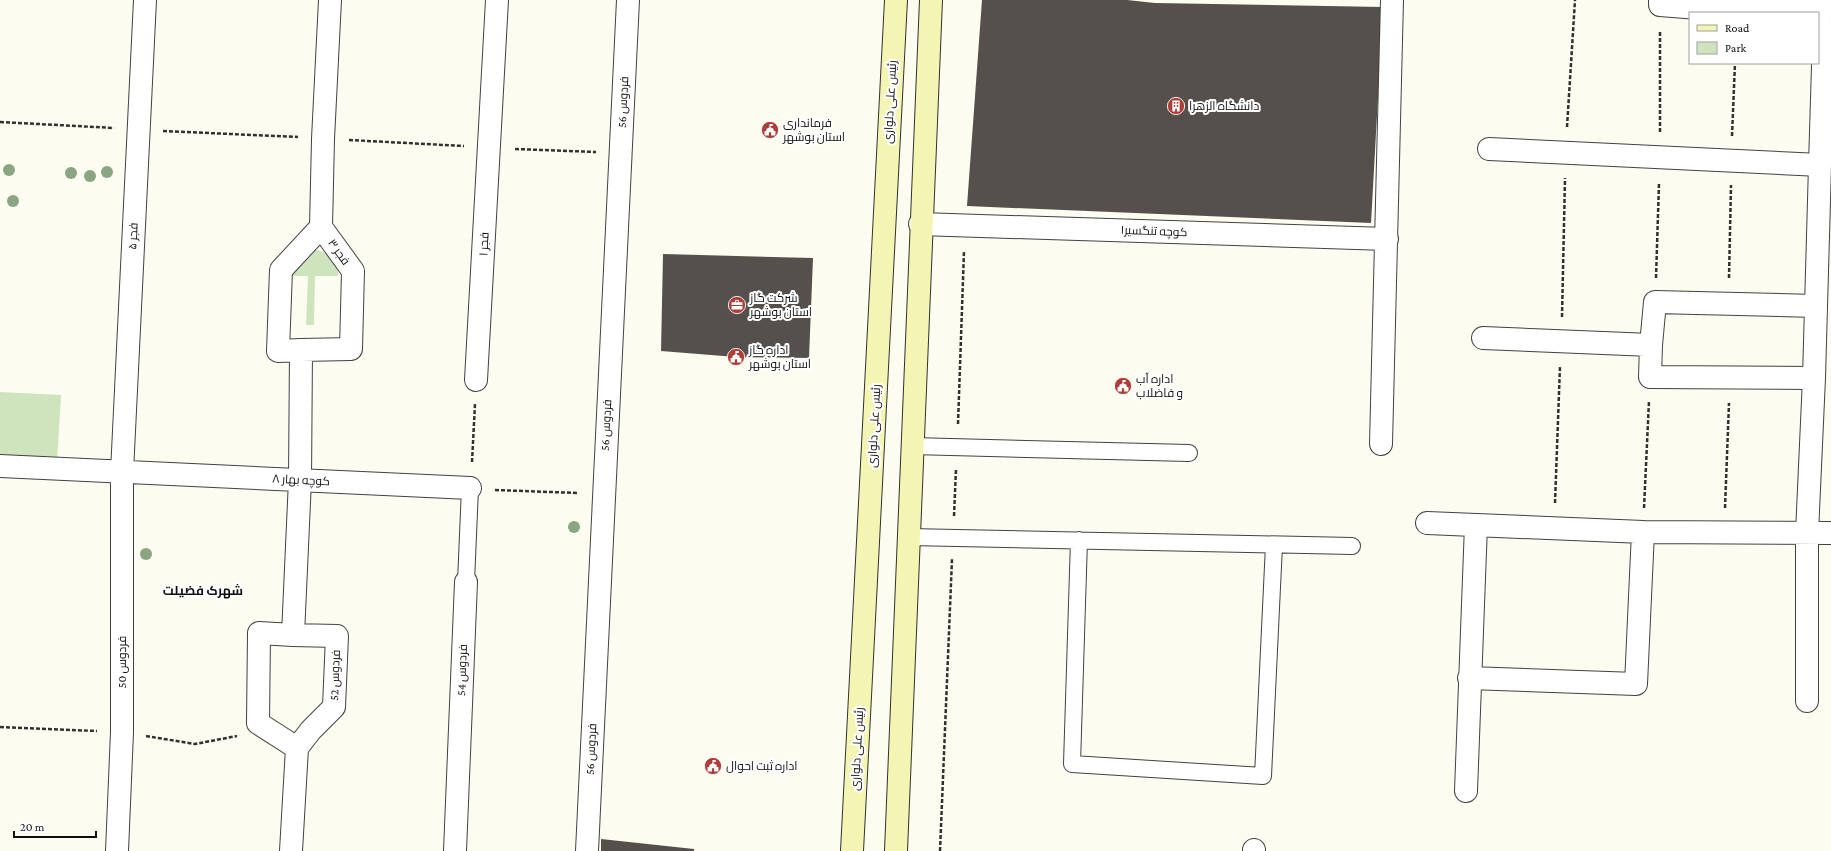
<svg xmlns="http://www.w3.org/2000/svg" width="1831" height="851" font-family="'Crimson Pro',Cairo,serif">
<rect width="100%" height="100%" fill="#fdfcf0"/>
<path fill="#cde4bd" d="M318 250C330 254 340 262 338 276H315L314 325H306L308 276H289L309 251Z
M0 392 61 395 57 463 0 461Z"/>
<path fill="#55504b" d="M982 0H1127L1155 3 1383 7 1371 223 967 206Z
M663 254 813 258 809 358 736 357 661 351Z
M601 839 694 849V851H601Z"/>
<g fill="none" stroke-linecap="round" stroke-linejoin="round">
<defs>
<path id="lane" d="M912 446 1189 453
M908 537 1352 546
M1079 540 1072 764 1263 776 1274 545
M466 582 470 488"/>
<path id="street" d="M1660 0V5L1737 11H1825
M1489 149 1820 165 1814 378
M1820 165 1825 0
M920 224 1387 239
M1483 338 1651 345 1650 377 1814 378 1807 533V701
M1651 345 1655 302 1816 306
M301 350 278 351 281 270 321 227
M476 380 497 0
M1381 444 1392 0
M0 466 470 488
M1427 523 1643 532 1831 533
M293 635 259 633 258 723 297 748
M1469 678 1636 684 1643 532
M1466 791 1476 525
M117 851 122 732V472L145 0
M291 851 297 748 311 730 334 707 337 636 293 635 300 480 301 350 351 349 353 271 321 227 323 139 330 0
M455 851 466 582
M587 851 628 0
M1254 851V850"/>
<path id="secondary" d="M852 851 896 0
M896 851 931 0"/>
</defs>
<use href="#lane" stroke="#414141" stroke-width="18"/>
<use href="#street" stroke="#414141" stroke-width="24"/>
<use href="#secondary" stroke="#303030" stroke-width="24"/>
<path stroke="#303030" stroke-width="2.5" stroke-dasharray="4 2" stroke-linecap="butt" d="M0 122 114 128
M1567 127 1575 0
M163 131 298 137
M1660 132V31
M1732 136 1735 63
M349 140 464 146
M515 149 596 152
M1656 278 1659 183
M1729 278 1731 185
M1562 317 1565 178
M958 424 964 251
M472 462 475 404
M495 490 578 493
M1555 503 1560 366
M1644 508 1649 401
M1725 508 1729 403
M954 516 956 469
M0 727 97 731
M146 736 195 744 237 736
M940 851 952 559"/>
<use href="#lane" stroke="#fff" stroke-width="16"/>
<use href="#street" stroke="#fff" stroke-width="22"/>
<use href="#secondary" stroke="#f5f5b3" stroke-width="22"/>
</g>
<g fill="#8aa581">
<circle cx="9" cy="170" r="6"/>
<circle cx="107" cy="172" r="6"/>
<circle cx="71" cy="173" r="6"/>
<circle cx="90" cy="176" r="6"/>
<circle cx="13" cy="201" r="6"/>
<circle cx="574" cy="527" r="6"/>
<circle cx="146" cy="554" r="6"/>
</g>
<defs>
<symbol id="building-disc" viewBox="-11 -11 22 22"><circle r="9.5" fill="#ad3d36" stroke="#fff"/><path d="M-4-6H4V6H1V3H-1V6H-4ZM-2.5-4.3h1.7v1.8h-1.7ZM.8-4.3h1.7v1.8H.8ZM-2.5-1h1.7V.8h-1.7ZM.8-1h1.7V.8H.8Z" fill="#fff"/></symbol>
<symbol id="civic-disc" viewBox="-11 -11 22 22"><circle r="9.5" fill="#ad3d36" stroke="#fff"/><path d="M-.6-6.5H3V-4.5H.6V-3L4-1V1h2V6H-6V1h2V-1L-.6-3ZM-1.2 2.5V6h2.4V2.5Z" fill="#fff"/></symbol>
<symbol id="office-disc" viewBox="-11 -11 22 22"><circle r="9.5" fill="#ad3d36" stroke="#fff"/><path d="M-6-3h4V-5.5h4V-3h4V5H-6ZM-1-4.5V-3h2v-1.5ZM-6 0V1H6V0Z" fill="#fff"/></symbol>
</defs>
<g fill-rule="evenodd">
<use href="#building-disc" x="1166" y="96" width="20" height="20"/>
<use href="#civic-disc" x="760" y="120" width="20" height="20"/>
<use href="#office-disc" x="727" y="295" width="20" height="20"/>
<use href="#civic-disc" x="726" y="347" width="20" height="20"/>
<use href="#civic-disc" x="1113" y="376" width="20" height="20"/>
<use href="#civic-disc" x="703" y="756" width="20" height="20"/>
</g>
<g text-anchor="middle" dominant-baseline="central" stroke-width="4" stroke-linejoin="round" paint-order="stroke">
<g font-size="12" fill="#0e0e0e" stroke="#fff">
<text transform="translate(623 102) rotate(-87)">فردوس 56</text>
<text transform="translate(890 102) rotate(-87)">رئیس علی دلواری</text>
<text transform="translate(1154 231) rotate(2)">کوچه تنگسیر۱</text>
<text transform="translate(133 236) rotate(-87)">فجر ۵</text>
<text transform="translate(484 244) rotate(-87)">فجر ۱</text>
<text transform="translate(339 252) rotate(54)">فجر ۳</text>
<text transform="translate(606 425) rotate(-87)">فردوس 56</text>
<text transform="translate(874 426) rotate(-87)">رئیس علی دلواری</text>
<text transform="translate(301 480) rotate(3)">کوچه بهار ۸</text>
<text transform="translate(122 662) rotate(-90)">فردوس 50</text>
<text transform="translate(462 670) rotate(-88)">فردوس 54</text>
<text transform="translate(335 675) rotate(-88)">فردوس 52</text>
<text transform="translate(591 749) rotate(-87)">فردوس 56</text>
<text transform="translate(857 749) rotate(-87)">رئیس علی دلواری</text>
</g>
<g font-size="12" fill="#0e0e0e" stroke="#fff" text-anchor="start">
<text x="1189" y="106">دانشگاه الزهرا</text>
<text x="783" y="123">فرمانداری<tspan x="783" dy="14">استان بوشهر</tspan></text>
<text x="750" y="298">شرکت گاز<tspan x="750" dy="14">استان بوشهر</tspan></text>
<text x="749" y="350">اداره گاز<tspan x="749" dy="14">استان بوشهر</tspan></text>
<text x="1136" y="379">اداره آب<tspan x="1136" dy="14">و فاضلاب</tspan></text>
<text x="726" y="766">اداره ثبت احوال</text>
</g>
<g font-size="13" font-weight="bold" fill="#0e0e0e" stroke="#fff">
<text x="203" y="590">شهرک فضیلت</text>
</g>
</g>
<rect x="1689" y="12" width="130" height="52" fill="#ffffff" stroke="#9f9f9f"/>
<rect x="1697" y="25" width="20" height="6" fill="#f5f5b3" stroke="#9f9f9f"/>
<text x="1725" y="32" font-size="12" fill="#0e0e0e">Road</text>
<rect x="1697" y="42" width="20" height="12" fill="#cde4bd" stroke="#9f9f9f"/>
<text x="1725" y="52" font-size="12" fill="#0e0e0e">Park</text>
<path d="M14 831v6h82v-6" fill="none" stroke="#0e0e0e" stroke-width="2"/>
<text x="20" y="831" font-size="12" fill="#0e0e0e" stroke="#ffffff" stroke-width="3" paint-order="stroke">20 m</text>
</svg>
